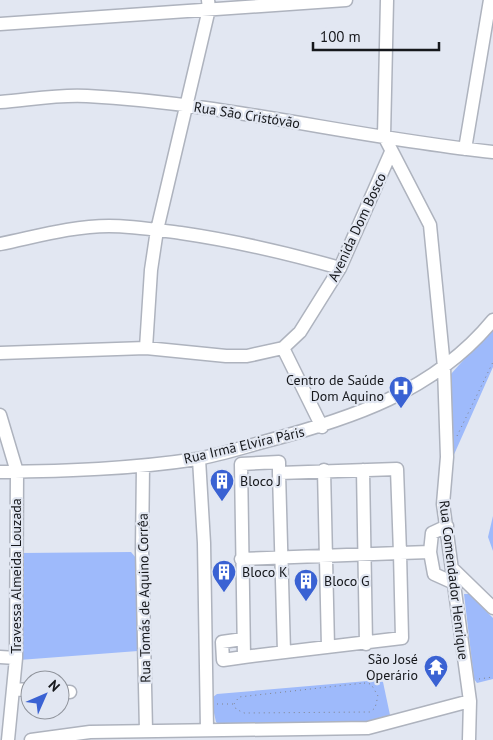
<svg xmlns="http://www.w3.org/2000/svg" width="493" height="740" font-family="'PT Sans',sans-serif">
<rect width="100%" height="100%" fill="#e2e7f2"/>
<path fill="#9ebafb" d="M493 327V367L452 459 451 374Z
M493 516V551L488 537Z
M131 552 136 558 138 651 19 660 21 553Z
M464 594H469L493 618V679L477 683 474 679Z
M379 680 383 682 390 715 387 718 366 724 220 725 216 722 212 704 213 697 217 694Z"/>
<g fill="none" stroke-linecap="round" stroke-linejoin="round">
<defs>
<path id="minor" d="M387 0 384 136 430 225 444 367 447 457 443 504 470 701 469 740
M0 24 346 0
M0 102C28 100 59 94 87 96 224 103 357 138 493 152
M465 149 490 0
M0 244C35 237 72 226 109 226 133 226 157 230 181 233 236 241 287 253 340 268
M146 348 151 270 157 230 209 9 208 0
M283 348 322 427
M0 353 146 348 226 356H247L283 348 300 332 340 268 391 152
M0 415 17 472 16 658 8 740
M199 459 204 543 207 730
M143 466 142 549 146 731
M324 470 328 647
M363 470 366 644
M0 472C66 471 132 469 197 459 219 455 241 448 263 442 350 419 434 392 493 320
M279 473 284 652
M447 526 432 533 430 552 434 574 454 583
M241 559 400 553 402 638 244 657 241 464 279 462V473L397 469 400 553 430 552
M452 568 493 608
M243 639 222 642 223 660 244 657
M0 657 16 658
M14 689 30 690
M60 692H70
M31 740 90 732 368 728 470 701"/>
</defs>
<use href="#minor" stroke="#aeb3be" stroke-width="15"/>
<path stroke="#81848c" stroke-width="1" stroke-dasharray="1 4" stroke-linecap="butt" d="M457 436 493 362
M479 679 493 677
M364 683 371 684 378 696 375 708 370 712 244 713 236 709 234 704 239 697Z
M217 704H233"/>
<use href="#minor" stroke="#fff" stroke-width="12"/>
</g>
<defs>
<symbol id="hospital-pin" viewBox="-11 -11 22 30"><path d="M0 17L-7.5 6A9.5 9.5 0 1 1 7.5 6Z" fill="#3a62d3" stroke="#e2e7f2"/><path d="M-5-5h3v3.5h4V-5h3V5h-3V1.5h-4V5h-3Z" fill="#fff"/></symbol>
<symbol id="building-pin" viewBox="-11 -11 22 30"><path d="M0 17L-7.5 6A9.5 9.5 0 1 1 7.5 6Z" fill="#3a62d3" stroke="#e2e7f2"/><path d="M-4-6H4V6H1V3H-1V6H-4ZM-2.5-4.3h1.7v1.8h-1.7ZM.8-4.3h1.7v1.8H.8ZM-2.5-1h1.7V.8h-1.7ZM.8-1h1.7V.8H.8Z" fill="#fff"/></symbol>
<symbol id="temple-pin" viewBox="-11 -11 22 30"><path d="M0 17L-7.5 6A9.5 9.5 0 1 1 7.5 6Z" fill="#3a62d3" stroke="#e2e7f2"/><path d="M0-6L5-2H3V0L6.5 2.5H4V6H1.5V3h-3V6H-4V2.5H-6.5L-3 0V-2H-5Z" fill="#fff"/></symbol>
</defs>
<g fill-rule="evenodd">
<use href="#hospital-pin" x="387" y="374" width="28" height="38"/>
<use href="#building-pin" x="208" y="467" width="28" height="38"/>
<use href="#building-pin" x="210" y="558" width="28" height="38"/>
<use href="#building-pin" x="292" y="567" width="28" height="38"/>
<use href="#temple-pin" x="422" y="653" width="28" height="38"/>
</g>
<g text-anchor="middle" dominant-baseline="central" stroke-width="4.5" stroke-linejoin="round" paint-order="stroke">
<g font-size="14" fill="#16181c" stroke="#e2e7f2">
<text transform="translate(247 115) rotate(9)">Rua São Cristóvão</text>
<text transform="translate(357 227) rotate(-65)">Avenida Dom Bosco</text>
<text transform="translate(244 445) rotate(-13)">Rua Irmã Elvira Páris</text>
<text transform="translate(16 576) rotate(-90)">Travessa Almeida Louzada</text>
<text transform="translate(454 580) rotate(83)">Rua Comendador Henrique</text>
<text transform="translate(144 598) rotate(-91)">Rua Tomás de Aquino Corrêa</text>
</g>
<g font-size="14" fill="#16181c" stroke="#e2e7f2" text-anchor="start">
<text x="384" y="380" text-anchor="end">Centro de Saúde<tspan x="384" dy="16">Dom Aquino</tspan></text>
<text x="240" y="481">Bloco J</text>
<text x="242" y="572">Bloco K</text>
<text x="324" y="581">Bloco G</text>
<text x="418" y="659" text-anchor="end">São José<tspan x="418" dy="16">Operário</tspan></text>
</g>
</g>
<g transform="translate(45 695) rotate(45)"><circle r="24" fill="#e2e7f2" stroke="#90949c"/>
<path d="M0-4L9 19L0 12L-9 19Z" fill="#3a62d3"/>
<text y="-8" font-size="14" font-weight="bold" text-anchor="middle" fill="#16181c">N</text>
</g>
<path d="M313 42v8h126v-8" fill="none" stroke="#16181c" stroke-width="2.5"/>
<text x="320" y="42" font-size="15" fill="#16181c" stroke="#e2e7f2" stroke-width="4" paint-order="stroke">100 m</text>
</svg>
